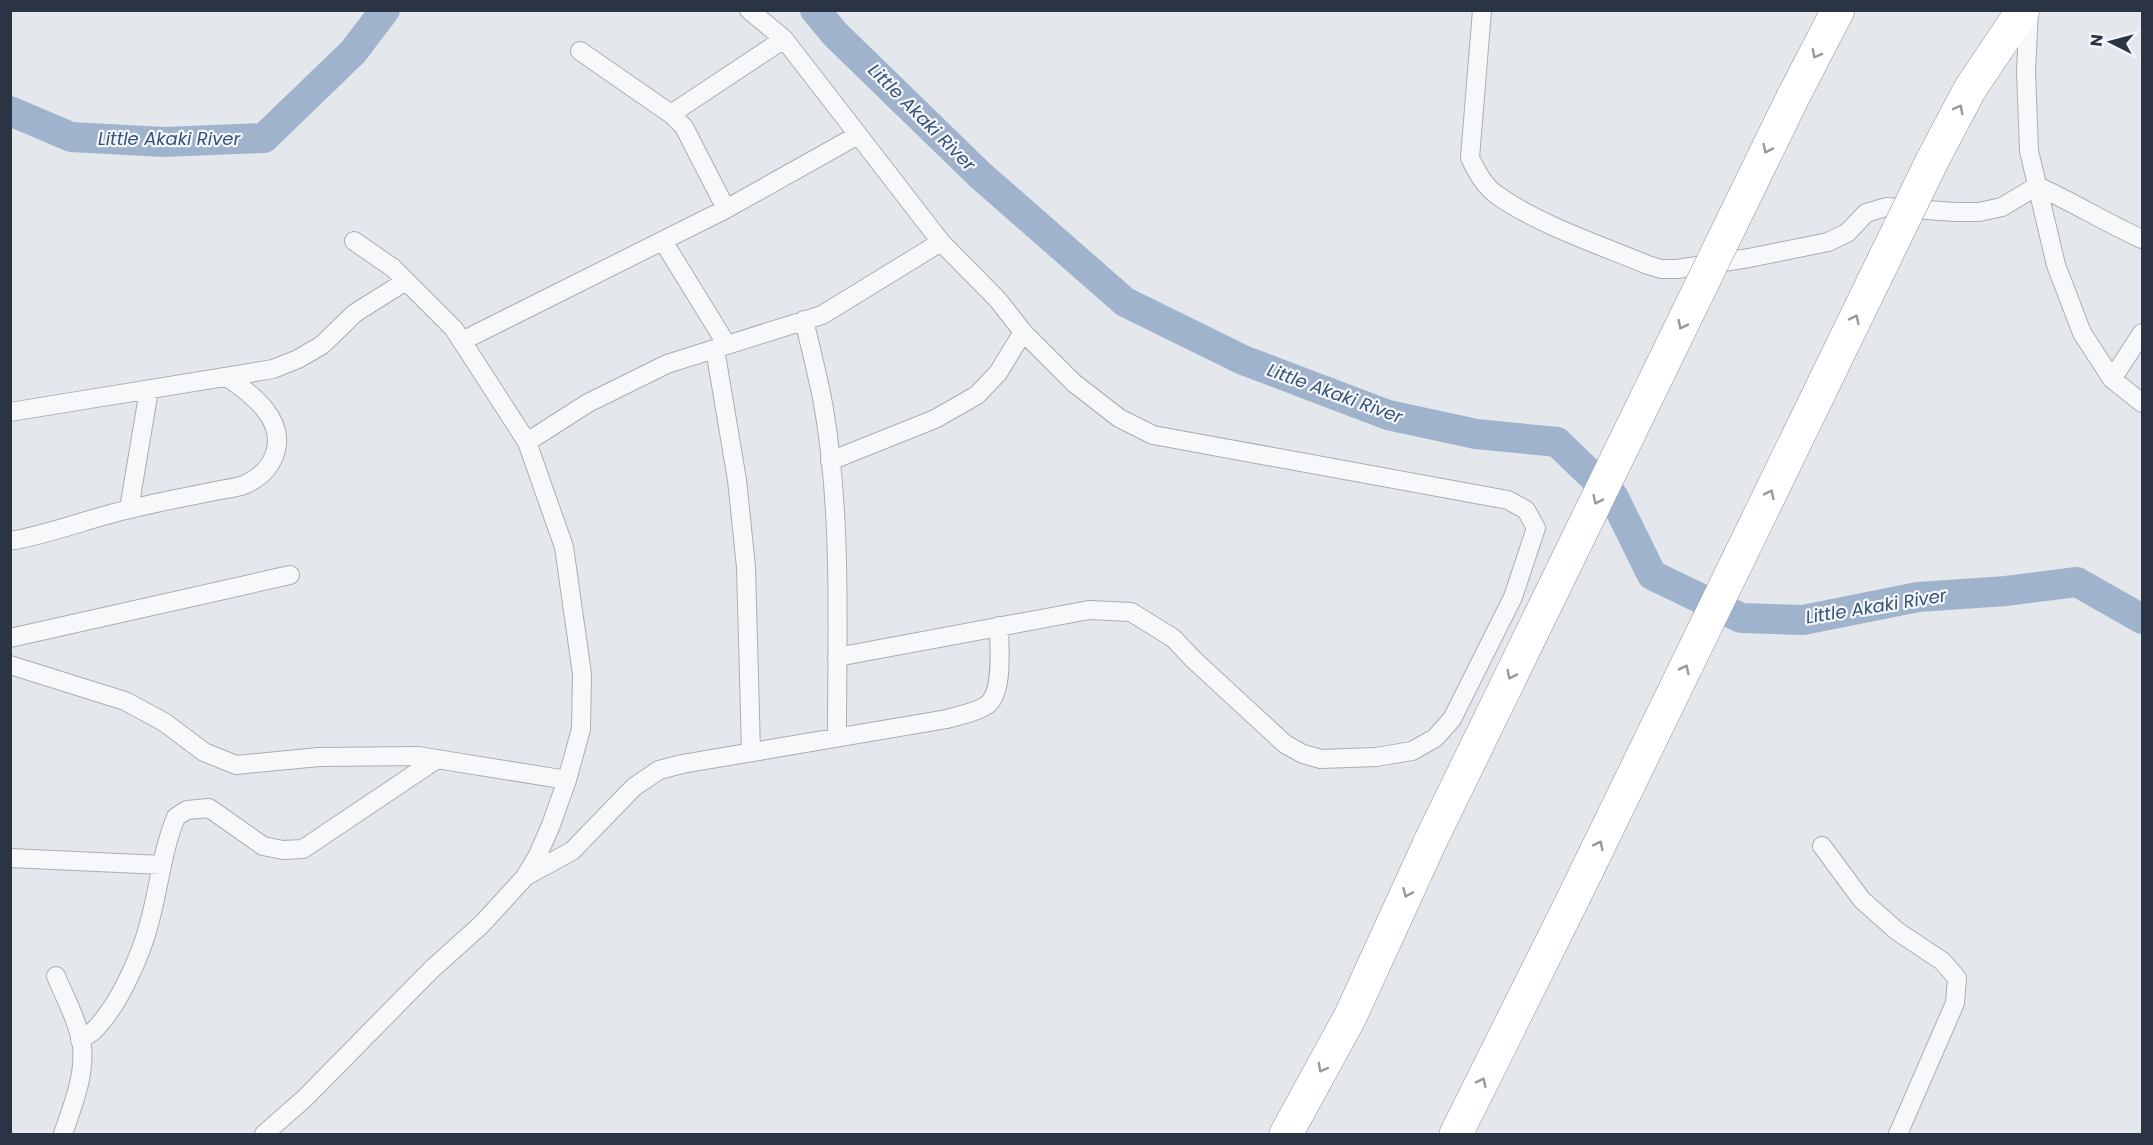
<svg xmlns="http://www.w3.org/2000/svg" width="2153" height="1145" font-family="Poppins,sans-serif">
<rect width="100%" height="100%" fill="#e4e7ec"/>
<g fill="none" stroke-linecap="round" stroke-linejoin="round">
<path stroke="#9fb4cc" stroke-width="30" d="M815 10 835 34 980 175 1125 302 1243 360 1388 415 1476 434 1557 442 1613 496 1652 575 1741 618 1803 620 1918 597 2006 591 2077 582 2142 619
M10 111 71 137 164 142 264 138 353 52 385 10"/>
<defs>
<path id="street" d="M749 10 784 39 941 242 998 300 1023 332 1074 383 1119 418 1153 435 1508 500 1526 510 1536 528 1513 597 1452 719 1435 738 1412 751 1376 757 1321 759 1303 754 1285 744 1195 661 1173 638 1131 612 1089 610 837 657
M1482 10 1470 158C1477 172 1484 186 1497 195 1539 225 1600 245 1648 265L1661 269H1677L1749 258 1828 242 1847 233 1866 213 1886 207 1955 212H1979L2002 207 2037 186C2073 202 2106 223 2142 239
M2029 10 2026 71 2029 151 2056 265 2082 333 2112 379 2142 403
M580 51 671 114 684 127 726 209
M671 114 784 39
M663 241 727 345
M804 320C811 350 819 380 824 409 842 517 837 628 837 737
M462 341 726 209 858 135
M715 349 737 480 746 567 751 752
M2112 379 2142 333
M10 412 273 369 298 359 322 345 355 313 406 281
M527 442 588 403 667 364 822 315 941 242
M830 461 935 419 977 395 998 373 1023 332
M129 509 149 390
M10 541C51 534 90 518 130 509 158 502 186 497 215 491 225 489 237 488 246 484 259 478 269 469 274 456 288 421 252 394 227 377
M10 638 290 575
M10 665 125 701 164 722 204 752 236 765 319 757 418 756 567 780
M1822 846 1862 900 1897 931 1942 961 1957 978 1955 1003 1898 1134
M10 858 162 865
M526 876 572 851 634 787 659 770 682 764 947 719C960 715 975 713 987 705 1004 693 999 645 999 626
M56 976C65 998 79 1023 82 1047 85 1077 72 1107 63 1134
M80 1040C86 1036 94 1032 98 1026 120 1002 141 955 149 924 159 888 162 851 176 817L187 810 209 808 263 846 283 850 303 849 437 759
M264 1134 304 1099 431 970 482 924 525 877 537 857 551 825 567 780 581 729 582 674 564 547 527 442 454 329 393 268 354 241"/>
<path id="highway" d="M1793 97 1838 10
M1932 161 1970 89 2023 10
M1286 1134 1350 1017 1431 840
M1456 1134 1574 897"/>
</defs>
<use href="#street" stroke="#a9aeb7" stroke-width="20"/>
<use href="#highway" stroke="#8b94a3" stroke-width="34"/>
<use href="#street" stroke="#f7f8fa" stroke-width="18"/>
<use href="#highway" stroke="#fff" stroke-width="33"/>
<defs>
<path id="highway-bridge" d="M1431 840 1793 97
M1574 897 1932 161"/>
</defs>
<use href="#highway-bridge" stroke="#8b94a3" stroke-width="34" stroke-linecap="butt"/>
<use href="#highway-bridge" stroke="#fff" stroke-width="33"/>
</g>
<defs><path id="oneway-chevron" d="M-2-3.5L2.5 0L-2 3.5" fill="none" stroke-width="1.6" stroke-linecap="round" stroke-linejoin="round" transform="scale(1.5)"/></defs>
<g stroke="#959aa2">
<use href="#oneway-chevron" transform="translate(1816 54) rotate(118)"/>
<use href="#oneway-chevron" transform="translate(1959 109) rotate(-62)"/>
<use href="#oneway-chevron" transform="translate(1767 149) rotate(116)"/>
<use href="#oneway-chevron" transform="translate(1855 319) rotate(-64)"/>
<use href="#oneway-chevron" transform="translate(1682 325) rotate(116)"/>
<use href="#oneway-chevron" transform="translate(1770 494) rotate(-64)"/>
<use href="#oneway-chevron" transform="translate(1597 500) rotate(116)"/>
<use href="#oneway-chevron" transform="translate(1685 669) rotate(-64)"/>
<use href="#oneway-chevron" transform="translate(1511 675) rotate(116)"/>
<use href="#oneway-chevron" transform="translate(1599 845) rotate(-64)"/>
<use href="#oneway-chevron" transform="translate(1407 893) rotate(114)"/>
<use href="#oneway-chevron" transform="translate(1322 1068) rotate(119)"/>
<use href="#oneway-chevron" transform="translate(1482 1082) rotate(-64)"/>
</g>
<g text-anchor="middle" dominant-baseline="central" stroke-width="4.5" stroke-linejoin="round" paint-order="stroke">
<g font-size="18" font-style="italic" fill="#34527a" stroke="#f4f6f9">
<text transform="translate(922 117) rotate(45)">Little Akaki River</text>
<text x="169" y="138">Little Akaki River</text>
<text transform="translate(1335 393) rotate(20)">Little Akaki River</text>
<text transform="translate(1876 606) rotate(-9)">Little Akaki River</text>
</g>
</g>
<rect width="2153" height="1145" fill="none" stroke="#2b3445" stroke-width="24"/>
<g transform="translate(2111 42) rotate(276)" stroke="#f4f6f9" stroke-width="4.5" paint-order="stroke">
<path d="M0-4.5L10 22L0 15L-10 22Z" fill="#2b3445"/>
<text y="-9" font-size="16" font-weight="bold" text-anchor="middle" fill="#2b3445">N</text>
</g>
</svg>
